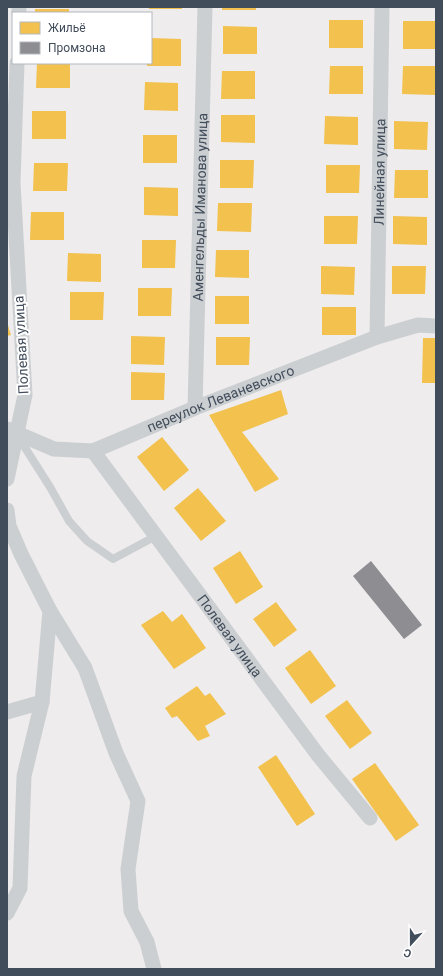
<svg xmlns="http://www.w3.org/2000/svg" width="443" height="976" font-family="Roboto,sans-serif">
<rect width="100%" height="100%" fill="#eeecec"/>
<path fill="#f2c14e" d="M149 7H182V9H149Z
M222 7H256V10H222Z
M35 9H69V13H35Z
M329 20H363V48H329Z
M403 21H436V49H403Z
M223 26 257 27V54H223Z
M151 38 181 39V66H147V63H151Z
M37 63H70V88H36Z
M330 66H363V94H329Z
M403 66H436V95L402 94Z
M222 71H255V99H221Z
M145 82 178 83V111L144 110Z
M32 111H66V139H32Z
M221 115H255V143L221 142Z
M325 116 358 117V145L324 144Z
M394 121 428 122 427 150 394 149Z
M143 135H177V163H143Z
M220 160H254L253 188H220Z
M34 163H68L67 191H33Z
M326 165H360L359 193H326Z
M395 170H428V198H394Z
M144 187 178 188V216L144 215Z
M218 203H252L251 232 217 231Z
M31 212H64V240H30Z
M324 216H358L357 244H324Z
M393 216 427 217V245L393 244Z
M142 240H176L175 268H142Z
M216 250H249V278L215 277Z
M68 253 101 254V282L67 281Z
M321 266 355 267 354 295 321 294Z
M392 266H426L425 294H392Z
M138 288H172L171 316H138Z
M70 292H104L103 320H70Z
M215 296H249V324H215Z
M322 307H356V335H322Z
M7 322 11 335 7 336Z
M131 336 165 337 164 365 131 364Z
M216 337H250L249 365H216Z
M423 338H436V383H422Z
M131 372 165 373 164 400H131Z
M281 390 288 414 242 432 279 479 255 492 209 415Z
M162 437 189 470 164 491 137 457Z
M198 488 226 521 201 541 174 508Z
M240 551 263 587 236 604 213 568Z
M276 602 297 630 274 647 253 619Z
M163 611 172 622 182 614 206 648 174 669 141 625Z
M310 650 336 686 311 704 285 668Z
M197 686 205 696 210 693 226 714 205 726 210 736 198 741 177 716 172 718 165 708Z
M347 700 372 733 350 749 325 716Z
M276 755 315 814 297 826 258 767Z
M375 763 419 825 396 841 352 779Z"/>
<path fill="#8d8d92" d="M371 561 422 625 404 639 353 576Z"/>
<g fill="none" stroke-linecap="round" stroke-linejoin="round">
<path stroke="#cccfd2" stroke-width="8" d="M17 435 50 487 69 521 87 541 113 559 156 536"/>
<g stroke="#cccfd2" stroke-width="15">
<path d="M19 13V7"/>
<path id="s1" d="M377 337 382 7"/>
<path id="s2" d="M195 408 205 7"/>
<path id="s3" d="M7 429 54 449 93 451 195 408 377 337 418 325 436 326"/>
<path id="s4" d="M93 451 318 755 370 818"/>
<path d="M7 479 25 395 13 183 17 63"/>
<path d="M7 510 9 526 21 554 50 611 42 702 24 776 20 888 7 913"/>
<path d="M50 611 85 668 116 753 138 801 128 869 131 911 147 942 154 969"/>
<path d="M7 712 42 702"/>
</g>
</g>
<g text-anchor="middle" dominant-baseline="central" stroke-width="4" stroke-linejoin="round" paint-order="stroke">
<g font-size="14" fill="#424d5b" stroke="#fff">
<text stroke="none"><textPath href="#s1" startOffset="165">Линейная улица</textPath></text>
<text stroke="none"><textPath href="#s2" startOffset="201">Аменгельды Иманова улица</textPath></text>
<text transform="translate(21 345) rotate(-93)">Полевая улица</text>
<text stroke="none"><textPath href="#s3" startOffset="228">переулок Леваневского</textPath></text>
<text stroke="none"><textPath href="#s4" startOffset="230">Полевая улица</textPath></text>
</g>
</g>
<rect width="443" height="976" fill="none" stroke="#424d5b" stroke-width="16"/>
<rect x="12" y="12" width="140" height="52" fill="#ffffff" stroke="#b3b8bd"/>
<rect x="20" y="22" width="20" height="12" fill="#f2c14e" stroke="#b3b8bd"/>
<text x="48" y="32" font-size="12" fill="#424d5b">Жильё</text>
<rect x="20" y="42" width="20" height="12" fill="#8d8d92" stroke="#b3b8bd"/>
<text x="48" y="52" font-size="12" fill="#424d5b">Промзона</text>
<g transform="translate(411 944) rotate(201)" stroke="#ffffff" stroke-width="3" paint-order="stroke">
<path d="M0-3L7 15L0 10L-7 15Z" fill="#424d5b"/>
<text y="-6" font-size="11" font-weight="bold" text-anchor="middle" fill="#424d5b">С</text>
</g>
</svg>
